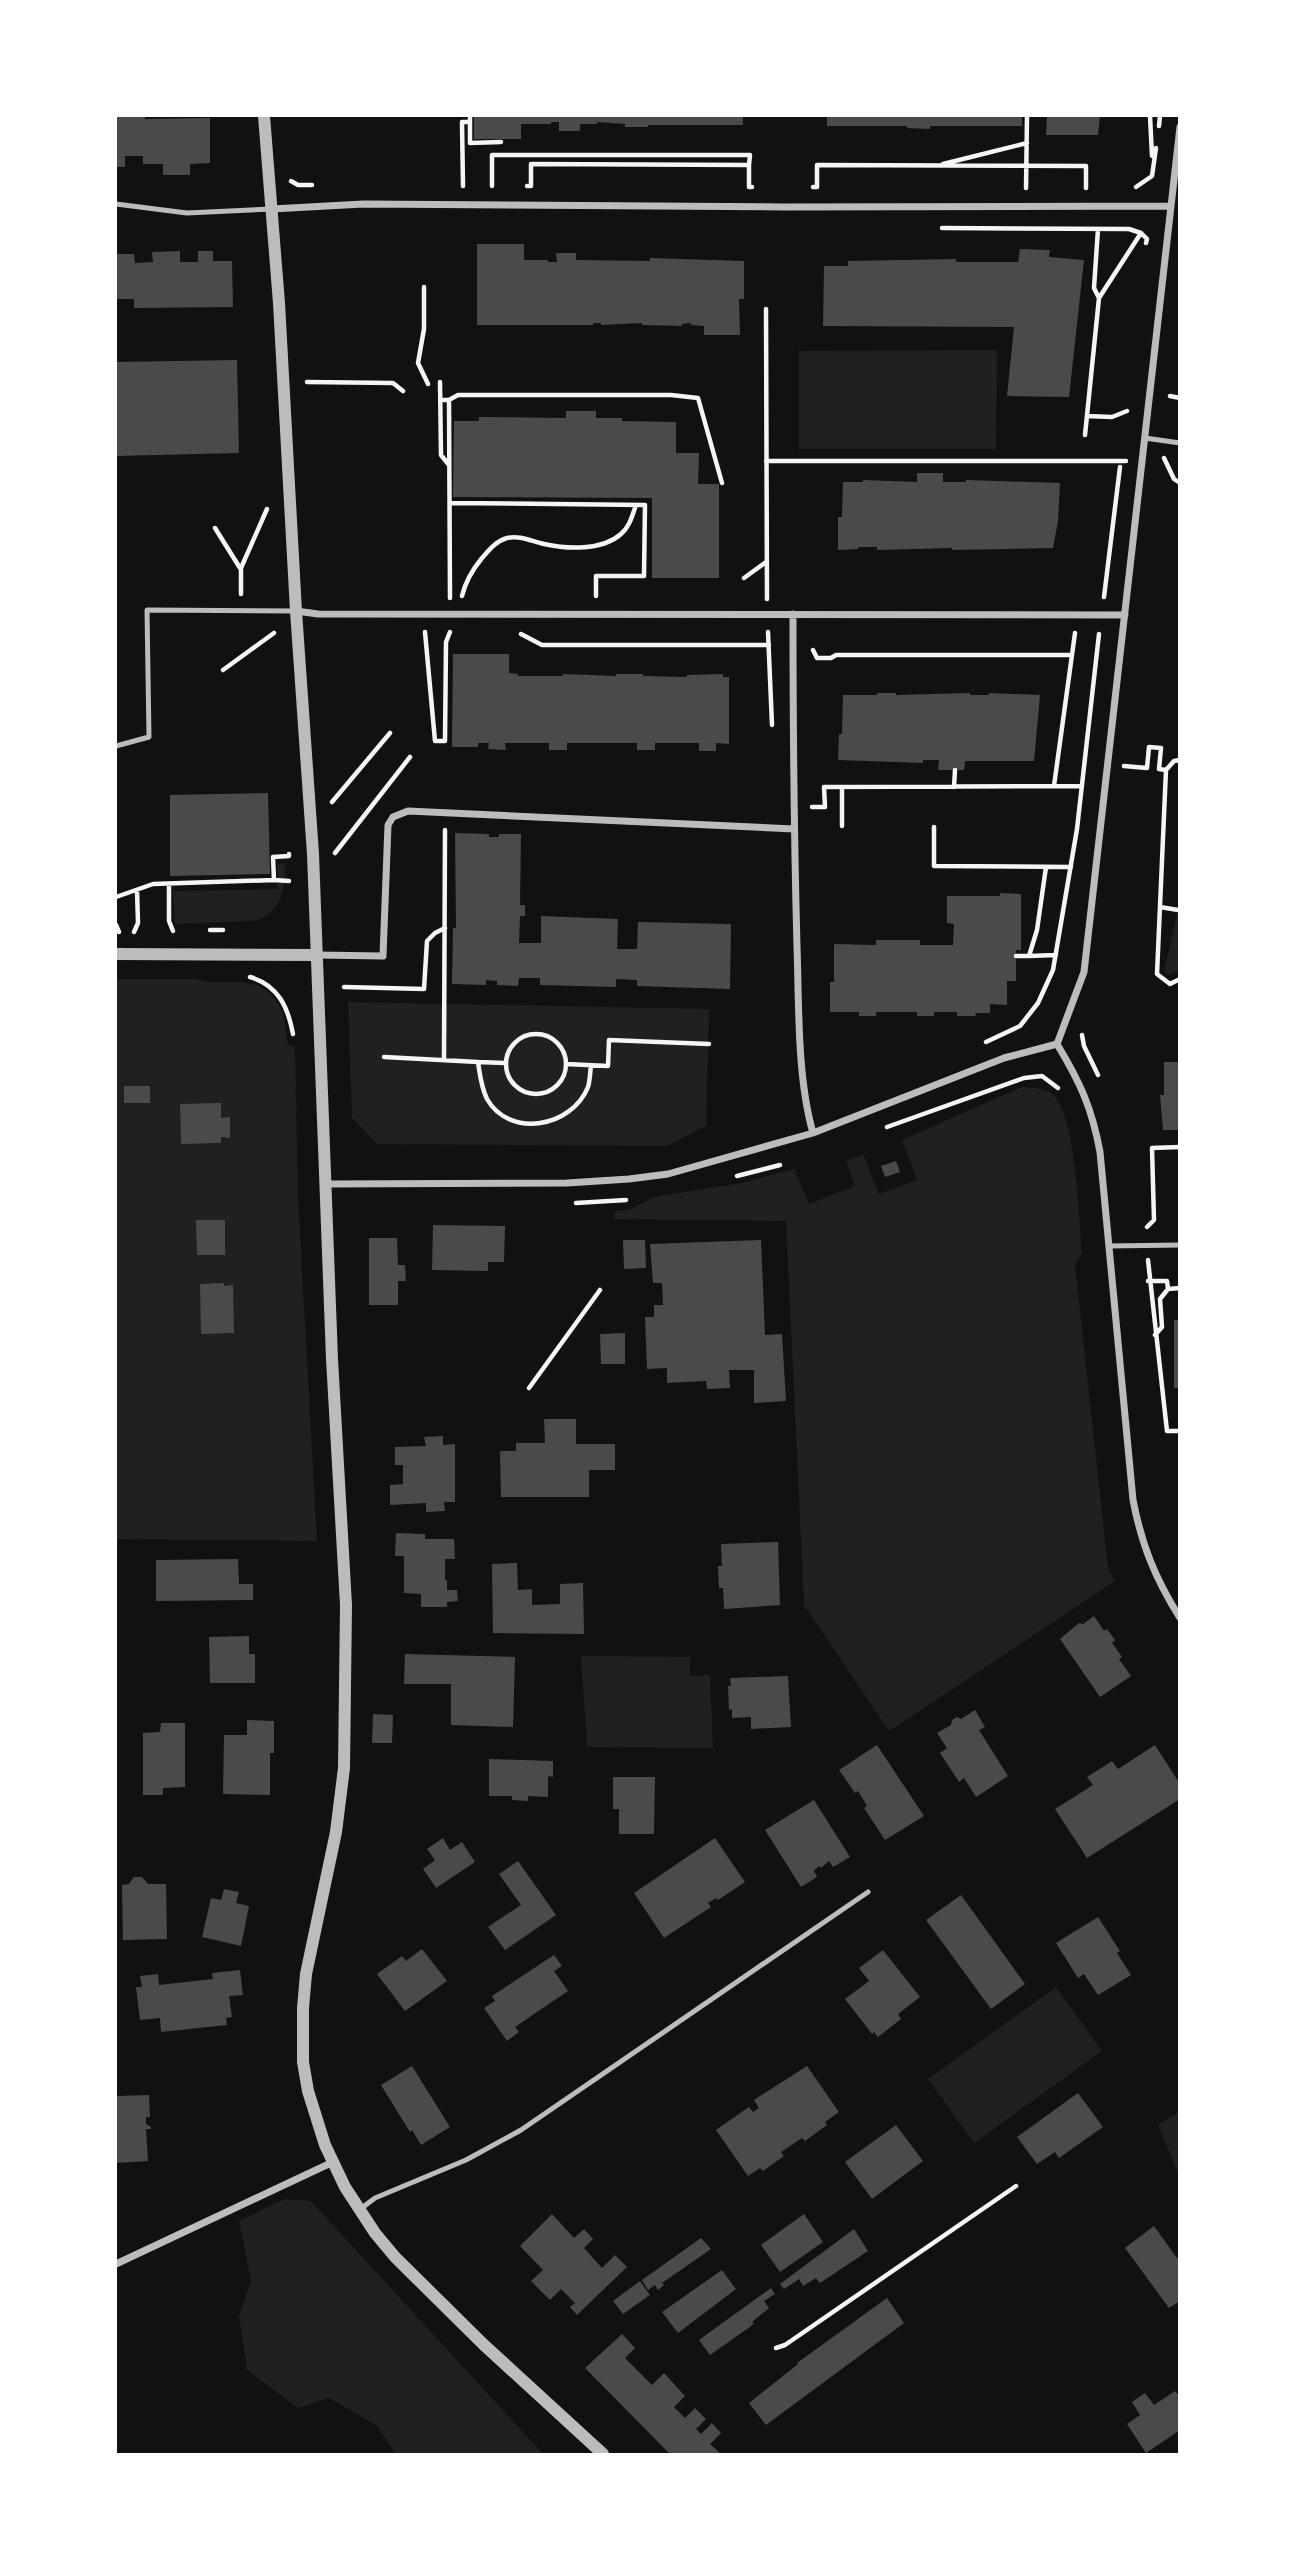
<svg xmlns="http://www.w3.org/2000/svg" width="1295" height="2570" font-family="Jost,sans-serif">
<rect width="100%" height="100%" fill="#111"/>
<path fill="#202020" d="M997 350 996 449H799V351Z
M285 863C285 889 282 913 254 921L175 924 173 891 278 889 277 864Z
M1179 905V970L1170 975 1164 972Z
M116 979H195L209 982H242L259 986 271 994 283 1012 288 1045 295 1046 298 1197 317 1541 116 1539Z
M348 1002 709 1009 706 1126 667 1146 377 1144 352 1118Z
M1022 1087C1034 1088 1043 1087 1053 1095 1076 1115 1079 1220 1082 1253L1075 1264 1108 1568 1115 1581 889 1731 804 1605 786 1221 613 1219 615 1211 629 1210 653 1197 742 1183 794 1169 809 1204 855 1186 846 1161 863 1154 879 1194 917 1180 902 1140Z
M581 1656 690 1657V1676L710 1675 713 1748 587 1747Z
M1056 1987 1102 2051 974 2143 928 2079Z
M1179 2112V2175L1158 2125Z
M284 2199 311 2201 543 2454H396L376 2425 329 2398 298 2408 247 2370 239 2316 251 2281 239 2221Z"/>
<path fill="#4a4a4a" d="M116 116H145V119L210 118V163L190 164V175H163V164H143V156H125V167H116Z
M474 116H743V125H648V127H625V124L597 122V124H580V131H559V122H551V124H521V139H474Z
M827 116H1022V126H930V129L907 128V126H827Z
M1047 116H1100L1098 135H1046Z
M477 244H524V260H548V262H557L556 253H576V260L650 261V258L744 261V299H739L740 335H704V326L691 325V323L682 324V326L642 325V323L601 325V323H593V325H477Z
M1020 249 1050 250 1049 257 1084 260 1069 397 1007 396 1014 327 823 326 824 266H848V261L956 259V262H1018Z
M180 251V262H198V251H213V261H232L233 307 134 308V299H116V254H134L135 263 153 262 152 252Z
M237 360 239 453 116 456V362Z
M566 411H596V418H622V421L676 422V453H699L698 484H719V578H652V498L453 497 454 421H479V417L566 418Z
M917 473H943V482H966V480L1060 483 1058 521 1053 548 952 550V548L877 550V547H858V549L838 550V517H842L843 482H863V480L917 482Z
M453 654H509V673L518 674V676H563V674L616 676V674H643V676L687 677V675L723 674V677H729V744L716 743V751H699V743H655V750H637V743H567V750H549V743H505L506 750 488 749 489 743H478V747H452Z
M877 693H896V695L970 693V695H989V693L1040 695 1034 761H965L964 770H938L939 760H923V763L838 760 839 734H842L843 695H877Z
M268 793 270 874 170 876V795Z
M455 833 489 834V837H499V834H521L520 905H525V916H520L519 943H541V916L618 919 617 949H637L638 922 731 924 730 989 637 986V980L616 979V987L540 985V978H519L518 986 497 985V981L486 980V985L452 984 453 928H456Z
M1000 893 1021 894V950H1016V981H1007V1005L990 1004V1013H975L976 1016H957V1012H934V1016H917V1012H876V1016H859V1012H830V982H834V944L876 945V940H920V945H953L954 924 947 923V896H1000Z
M1164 1062H1180V1130H1163L1160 1095H1164Z
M124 1086H150V1103H124Z
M221 1103V1118L230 1117V1138L221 1137V1143L181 1144 180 1104Z
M896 1161 900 1172 885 1177 881 1166Z
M196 1220H225V1255H197Z
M433 1225 505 1226 504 1262H488V1271L432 1270Z
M369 1238H397L398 1265H405L406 1281H398V1305H369Z
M623 1240H645L646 1268 624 1269Z
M761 1240 765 1335 782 1334 786 1401 754 1403V1370H729L730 1388 707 1389 706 1381 667 1383V1368L647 1369 645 1317H654V1305H663L662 1283H653L650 1244Z
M224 1283V1286L233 1285 234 1333 201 1334 200 1284Z
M1174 1320H1180V1388H1174Z
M625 1333V1364H601L600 1334Z
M544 1419H576V1444H615V1470H589V1497H501L500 1451H516V1443H545Z
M443 1436V1445L455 1444V1502H444L445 1511 426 1512V1503L390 1505V1485L403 1484V1465H395V1447L426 1446 424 1437Z
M396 1533 425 1534V1539H454L455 1559H445V1580H447V1590H457L458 1601 447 1602V1607H421V1594L404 1593V1556H395Z
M778 1542 780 1605 724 1609 723 1588H719L718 1566H722L721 1544Z
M238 1559 239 1584H253V1600L156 1601V1560Z
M517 1563 518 1590 532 1589V1605L560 1604V1584L583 1583 584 1634 493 1633 492 1564Z
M1094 1616 1104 1631 1107 1629 1115 1640 1112 1643 1122 1657 1119 1659 1131 1676 1100 1697 1060 1639 1079 1623 1083 1624Z
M249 1636V1654H255V1683H210L209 1637Z
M405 1654 515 1657 513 1727 451 1725V1684H404Z
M788 1676 791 1727 751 1729V1717L732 1718V1709L729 1710 728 1686H731L730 1678Z
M975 1710 985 1727 979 1730 1008 1776 976 1797 964 1778 959 1782 940 1753 947 1748 937 1733 951 1725 952 1720 957 1717 961 1719Z
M373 1714 393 1715 392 1743H372Z
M247 1720 274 1721V1753H270V1795L223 1794 224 1735H247Z
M161 1723H185V1787L163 1788V1795H143V1733L160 1732Z
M877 1745 924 1816 885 1840 864 1808 867 1806 858 1791 855 1793 839 1770Z
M1155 1745 1180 1784V1799L1087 1858 1055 1809 1093 1785 1087 1777 1112 1761 1118 1769Z
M489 1759 553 1761V1777L548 1776V1797L528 1796V1801L512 1800V1796H489Z
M613 1777H655L654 1834H619V1809H613Z
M814 1800 850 1857 833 1867 829 1861 821 1868 820 1866 814 1870 817 1877 801 1887 765 1830Z
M443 1838 450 1850 462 1842 475 1862 436 1888 423 1869 435 1860 427 1849Z
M715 1838 745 1882 718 1900 716 1898 708 1903 711 1907 664 1938 634 1893Z
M518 1861 556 1915 505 1950 488 1927 521 1905 499 1874Z
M134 1877H142L148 1884H166L167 1939 123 1940 122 1885 129 1884Z
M224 1889 239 1892 236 1903 249 1906 241 1946 202 1937 211 1898 221 1900Z
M961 1895 1025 1984 991 2009 926 1920Z
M1098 1917 1120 1951 1117 1953 1131 1975 1098 1995 1084 1974 1078 1978 1056 1943Z
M422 1949 447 1981 405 2011 377 1974 402 1956 406 1961Z
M883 1950 920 1997 898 2014 901 2019 878 2037 874 2032 872 2034 845 1999 869 1981 859 1968Z
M554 1955 562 1966 554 1971 568 1991 515 2027 519 2032 507 2041 484 2008 495 2001 492 1996Z
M240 1970 243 1995 229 1996 232 2017 226 2018 227 2025 161 2032 160 2018 140 2020 136 1987H142L140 1976 158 1974 159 1985 213 1979 212 1973Z
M412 2066 450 2127 421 2145 412 2130 410 2132 381 2085Z
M807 2066 839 2112 825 2122 827 2125 805 2141 802 2138 781 2152 784 2156 763 2171 760 2168 748 2176 716 2130 749 2107 753 2112 759 2108 754 2100Z
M1078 2093 1103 2127 1059 2158 1055 2152 1037 2164 1017 2137Z
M149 2095 150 2117H146V2124L151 2127V2129H146L148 2161 116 2163 117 2096Z
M896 2125 923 2161 872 2199 845 2162Z
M552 2214 574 2238 584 2229 593 2239 584 2248 602 2268 615 2255 627 2267 577 2315 570 2307 575 2303 561 2289 550 2300 531 2281 543 2270 520 2246Z
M804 2214 823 2242 780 2272 761 2245Z
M1154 2226 1177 2258 1180 2256V2301L1169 2308 1125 2248Z
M854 2229 868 2251 820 2283 816 2278 803 2286 799 2279 784 2289 780 2284Z
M701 2238 711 2249 662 2283 664 2285 658 2290 655 2285 648 2290 642 2280Z
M722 2270 736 2289 678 2333 662 2312Z
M640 2281 650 2295 623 2314 613 2301Z
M771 2288 775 2294 764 2301 769 2308 752 2322 754 2324 710 2355 699 2340Z
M887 2298 904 2323 766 2425 749 2403 798 2364 797 2363Z
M622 2334 635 2348 625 2358 652 2385 664 2373 685 2396 674 2407 685 2418 695 2408 706 2419 696 2429 701 2434 712 2423 721 2433 710 2444 721 2454H670L585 2368Z
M1175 2391 1180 2397V2430L1146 2453 1127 2424 1140 2415 1132 2402 1145 2393 1154 2405Z"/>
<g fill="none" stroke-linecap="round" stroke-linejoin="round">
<path stroke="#f5f5f5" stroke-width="4.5" d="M470 116V143L501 142
M1150 116 1152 156H1155
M1159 126 1160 116
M943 164 1027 143
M291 181 298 185H312
M463 186 462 122H470
M492 186V155H750L749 165
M527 186H531V164L749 165V187H752
M813 187H817V165L1086 166V188
M1136 187 1152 176 1156 148
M1026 188 1027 116
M942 228 1129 229 1141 233 1147 239 1146 243
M1098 229 1094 288 1099 298
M424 287V329L418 363 428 384
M766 309 767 599
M307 382 393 383 403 391
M440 382 441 455 449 465
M1170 396 1180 398
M440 400H449L458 395H671L698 398 722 483
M449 400 450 598
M1087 416 1112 417 1127 411
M1085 435 1099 298 1141 233
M1164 458 1174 479 1180 483
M766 461H1126
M450 503 645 505 644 576H596V596
M215 528 240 568
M744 578 766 562
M241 594V568L267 509
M462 596C465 583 473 569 482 558 489 550 496 541 507 538 520 535 531 541 544 544 567 549 602 551 621 534 630 526 632 516 636 505
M1104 597 1120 467
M425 632 435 741H445L446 642 450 632
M768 632 772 725
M521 634 542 645H769
M813 650 817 658H831L836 655H1072
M223 670 274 633
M1124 766 1147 768 1149 747 1161 748 1159 769 1166 770 1174 761 1180 760
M1166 770 1157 974 1170 984 1180 979
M1054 786 1075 633
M842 787V826
M954 787 955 770
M332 802 390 733
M812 807H825L824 787 1082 786
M934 827V866L1071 867
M335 853 410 757
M1046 867 1037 930 1029 956 1056 955
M274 880 289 881
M169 884V921L173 931
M116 897 153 884 274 880 273 857 289 856V854
M1160 907 1178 910
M116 925 119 932
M210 930H223
M134 932 138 923 137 890
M1016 956H1029
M250 977C278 985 288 1007 293 1034
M344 987 424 989 427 941 435 933 445 928
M506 1064a30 30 0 1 1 60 0a30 30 0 1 1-60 0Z
M1082 1035 1084 1046 1098 1075
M986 1042 1020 1026 1038 1003 1053 970 1077 829 1099 634
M384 1057 478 1062C480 1075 481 1087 487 1099 510 1139 572 1127 588 1087 590 1081 590 1072 591 1066
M444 1060 445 830
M478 1062 505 1063
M566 1064 608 1066 609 1040 709 1044
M887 1127 1024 1078 1042 1076 1058 1088
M737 1176 780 1165
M576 1203 626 1200
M1147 1227 1154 1220 1152 1148 1180 1147
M1148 1260 1167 1431H1180
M1148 1281H1167L1168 1289 1180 1288
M1155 1335 1162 1327 1160 1299 1168 1289
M529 1388 600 1290
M776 2348 785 2345 1016 2186"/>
<path stroke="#bcbcbc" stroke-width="5" d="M116 204 187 213 272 209
M1145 438 1180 443
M116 746 149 737 147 610 296 611
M1109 1246 1180 1245
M359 2210 375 2198 466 2160 521 2130 868 1892"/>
<path stroke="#bcbcbc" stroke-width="7" d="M272 209 363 204 783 207 1170 206
M296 611 318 614 1125 615
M793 614C793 725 794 836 797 946 799 1005 797 1077 813 1133
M317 955 383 956 388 825 393 817 408 811 794 829
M1057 1044 1084 972 1180 127
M1057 1044C1080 1082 1092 1108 1100 1152L1133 1500C1142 1546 1155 1578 1180 1618
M326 1184 567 1183 629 1179 668 1174 813 1133 1004 1058 1057 1044
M116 2264 333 2162"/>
<path stroke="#bcbcbc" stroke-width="12" d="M264 116 279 303 296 611 313 854 332 1359 346 1605 344 1768 336 1832 306 1974 303 2008V2062L308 2091 325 2145 345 2187 375 2233 395 2257 483 2344 603 2454
M116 954 317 955"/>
</g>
<rect width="1295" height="2570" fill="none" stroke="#ffffff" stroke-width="234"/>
</svg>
